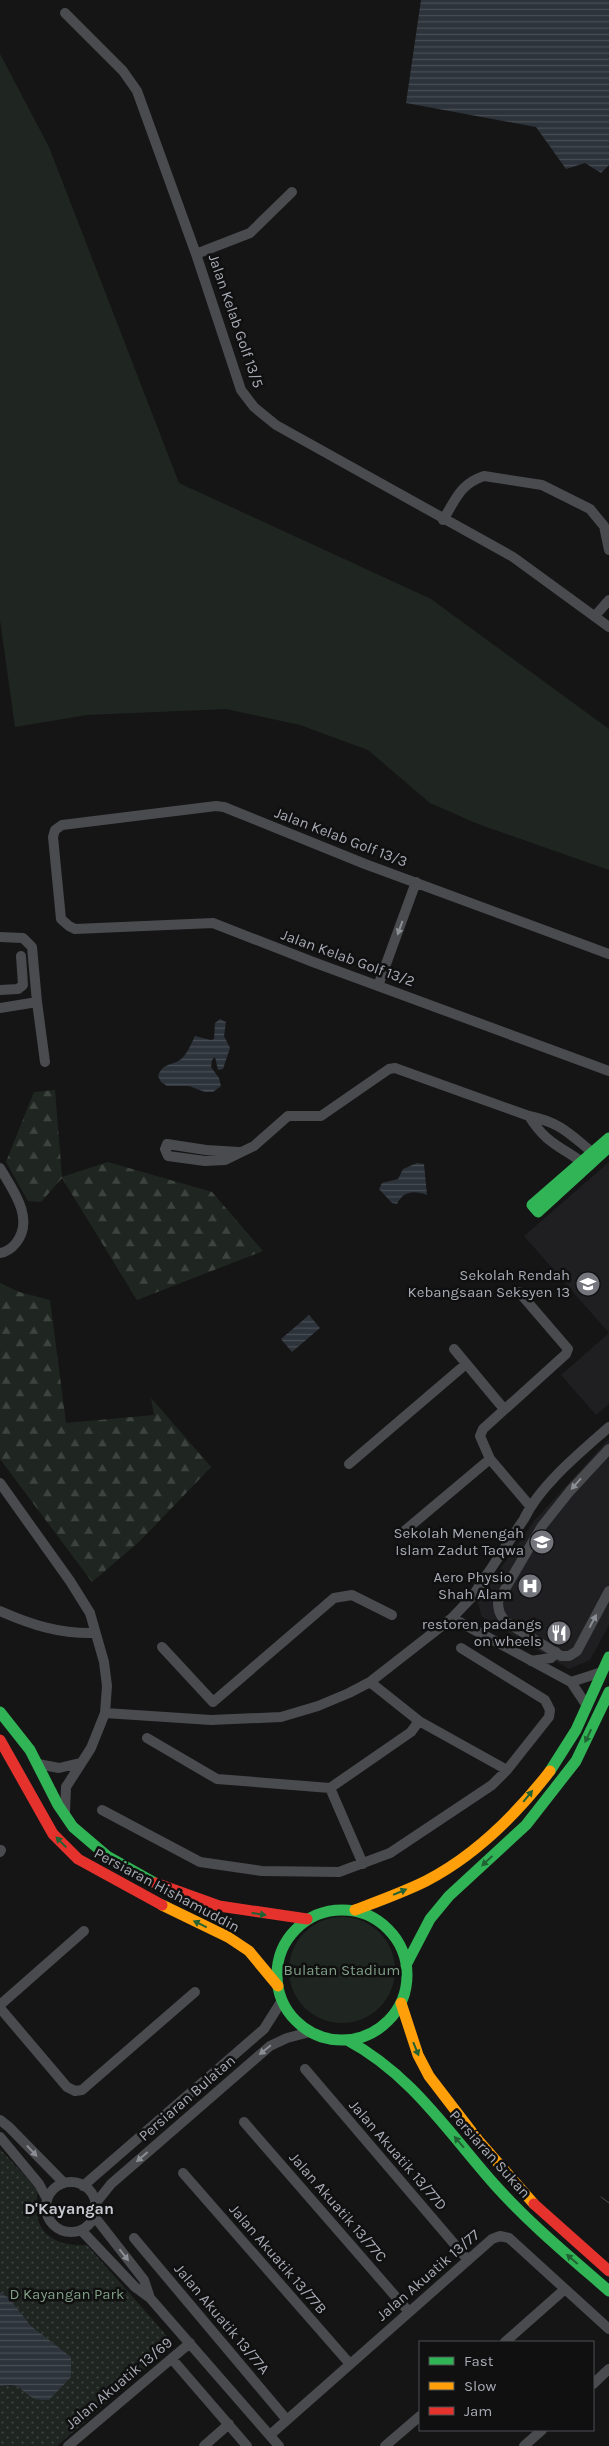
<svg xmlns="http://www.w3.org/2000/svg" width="609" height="2446" font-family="Karla,sans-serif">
<defs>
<pattern id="forest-firs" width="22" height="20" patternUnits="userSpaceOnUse" patternTransform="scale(1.25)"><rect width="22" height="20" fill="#1f2621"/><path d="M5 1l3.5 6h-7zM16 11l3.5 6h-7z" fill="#3d433f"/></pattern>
<pattern id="park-dots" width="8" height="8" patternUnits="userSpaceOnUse" patternTransform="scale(1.25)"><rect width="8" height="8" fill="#1f2621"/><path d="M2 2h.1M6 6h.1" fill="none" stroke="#3d433f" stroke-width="1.8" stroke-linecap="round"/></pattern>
<pattern id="water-rules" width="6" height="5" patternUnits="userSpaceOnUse" patternTransform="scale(1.25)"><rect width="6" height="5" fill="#2d333a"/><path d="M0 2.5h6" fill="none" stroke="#494e54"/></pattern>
</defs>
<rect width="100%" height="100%" fill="#151516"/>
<path fill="#1f1f21" d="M609 1162V1404L596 1415 561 1375 609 1333 524 1236Z
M609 1439V1625L590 1660 569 1669 482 1617 477 1601 535 1520Z"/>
<path fill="#1f2621" d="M0 54 49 147 179 483 431 599 609 729V870L478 824 430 803 368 750 300 725 226 709 87 715 15 727 0 620Z
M289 1970a53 53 0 1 1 106 0a53 53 0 1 1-106 0Z"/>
<path fill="url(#forest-firs)" d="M55 1090 62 1177 108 1162 212 1192 263 1251 137 1300 62 1178 41 1202 28 1201 6 1162 34 1092Z
M0 1283 19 1292 50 1300 66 1423 154 1415 151 1398 211 1467 140 1541 92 1582 0 1459Z"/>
<path fill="url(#park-dots)" d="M0 2149 38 2190C30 2228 49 2247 87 2245L174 2344 57 2446H0V2386C15 2383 23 2388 34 2398L70 2357 31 2326 9 2298 0 2292Z"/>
<path fill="url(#water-rules)" d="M421 0H609V165L601 173 585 163 566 169 536 127 406 103Z
M220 1019 226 1022 224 1036 230 1048 223 1069 218 1070 215 1057 212 1060 211 1067 219 1078 221 1086 213 1092H205L189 1086H167L161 1082 158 1076C163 1063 170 1066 180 1060 187 1055 191 1044 195 1036L211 1040 214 1039 215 1023Z
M417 1163 424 1164 427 1195C414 1190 403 1191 397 1204L392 1203 379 1189 382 1183 398 1179 403 1169Z
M309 1315 320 1328 292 1352 281 1339Z
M0 2292 9 2298 31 2326 71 2357V2377L49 2400C44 2400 37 2400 33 2398 18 2389 21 2383 0 2386Z"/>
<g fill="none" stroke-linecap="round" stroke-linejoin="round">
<path stroke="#4a4b4e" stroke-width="10" d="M65 13 123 71 137 91 196 254 241 390 254 407 276 425 513 557 609 627
M196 254 250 233 292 192
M443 520C456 499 460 484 484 476L542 485 590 509 604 526 609 550
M595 616 609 600
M0 937 23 938 32 947 37 1002 0 1008
M609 954 365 864 224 807 216 806 62 825 55 830 53 837 61 919 69 926 75 929 213 923 313 962 609 1071
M378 986 416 882
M0 990 18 989 23 985 21 956
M37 1002 45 1062
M529 1116C546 1144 561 1146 586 1165
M239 1152 206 1150 167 1144 165 1149 168 1156 205 1161 225 1160 254 1146 288 1116H321L389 1069 395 1068 529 1116C563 1123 571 1136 597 1156
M0 1168C13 1190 35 1219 16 1243 12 1248 7 1252 0 1253
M519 1292 568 1349 566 1354 483 1429 480 1436 490 1459 530 1506
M454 1349 504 1409
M609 1449 570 1491 542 1526 498 1601C498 1611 500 1615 506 1622L561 1656H569L577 1651 609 1591
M349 1464 466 1364
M0 1483 70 1581 90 1613 104 1662 107 1686 105 1713 91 1748 66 1787 65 1812
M402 1533 490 1459
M0 1611C32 1625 60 1634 95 1633
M452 1618 571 1682 587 1706
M162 1647 213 1702
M531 1661 551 1658 556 1652
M370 1682 419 1721 507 1770
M571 1682 602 1672
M213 1702 334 1598 352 1595 392 1615
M105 1713 211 1720 281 1717 318 1706 349 1693 370 1682 452 1618 472 1597 524 1519C540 1485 581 1452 609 1427
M147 1738 217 1779 330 1788 411 1732 419 1721
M38 1764 59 1768 80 1763
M330 1788 363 1864
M102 1810 200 1862 262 1871 339 1872 390 1853 492 1785 507 1770 549 1717 550 1710 545 1700 461 1648
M0 1852 1 1850
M0 2005 84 1931
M0 2008 67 2087 75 2091 82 2090 195 1992
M305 2069 468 2260
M0 2120 9 2127 64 2183
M244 2122 409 2312
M0 2137 39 2184 47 2199
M183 2173 350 2364
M46 2207a25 25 0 1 1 50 0a25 25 0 1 1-50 0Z
M83 2186 264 2029 281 2002
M95 2204 111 2184 270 2046 287 2038 310 2032
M94 2216 144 2280 150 2298
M81 2230 135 2287 150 2298 279 2446
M134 2238 287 2420
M505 2342 565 2289
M172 2359 247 2446
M593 2384 609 2369
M270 2435 492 2239 500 2236 509 2238 609 2329
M68 2446 190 2343
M204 2446 229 2424
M385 2446 420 2416
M524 2446 542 2430"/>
<path stroke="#30b455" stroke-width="11" d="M609 1138 532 1205 538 1212 609 1147
M0 1712 30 1750 58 1805 73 1827 107 1856 155 1883
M550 1771 576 1730 609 1657
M277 1975a65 65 0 1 1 130 0a65 65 0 1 1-130 0Z
M406 1965 430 1919 449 1896 526 1825 576 1761 609 1692
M347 2040C411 2074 448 2132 495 2185 530 2224 570 2257 609 2291"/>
<path stroke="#ff9f0a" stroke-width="11" d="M162 1905 228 1937 249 1951 278 1986
M355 1910C379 1901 404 1892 426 1881 476 1855 516 1815 550 1771
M401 2003 418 2055 429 2076 478 2140 534 2204"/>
<path stroke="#e5322d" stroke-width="11" d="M0 1740 53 1834 78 1859 162 1905
M155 1883 219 1906 307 1919
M534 2204 609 2271"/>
<path stroke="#4b4c4f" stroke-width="1" d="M601 2197 609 2203"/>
</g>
<defs><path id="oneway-solid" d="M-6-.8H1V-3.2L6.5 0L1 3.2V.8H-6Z" transform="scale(1.25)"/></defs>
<g fill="#8c8e96">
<use href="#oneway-solid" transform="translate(400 928) rotate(110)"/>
<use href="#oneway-solid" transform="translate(576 1484) rotate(132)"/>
<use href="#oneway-solid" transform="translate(593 1621) rotate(-62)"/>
<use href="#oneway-solid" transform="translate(265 2050) rotate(141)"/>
<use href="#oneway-solid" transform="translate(32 2151) rotate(47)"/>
<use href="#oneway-solid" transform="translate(142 2157) rotate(139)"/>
<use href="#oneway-solid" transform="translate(124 2255) rotate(52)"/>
</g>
<g fill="#206233">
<use href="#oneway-solid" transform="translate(588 1736) rotate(115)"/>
<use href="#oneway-solid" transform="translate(528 1796) rotate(-51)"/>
<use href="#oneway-solid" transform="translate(61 1842) rotate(-134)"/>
<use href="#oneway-solid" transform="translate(487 1861) rotate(137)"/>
<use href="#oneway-solid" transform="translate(400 1892) rotate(-23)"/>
<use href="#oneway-solid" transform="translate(259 1914) rotate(8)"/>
<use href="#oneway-solid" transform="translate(200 1924) rotate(-154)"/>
<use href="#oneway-solid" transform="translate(416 2049) rotate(68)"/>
<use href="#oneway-solid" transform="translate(459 2142) rotate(-131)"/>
<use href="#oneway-solid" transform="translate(572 2259) rotate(-139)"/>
</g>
<defs>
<symbol id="school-disc" viewBox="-11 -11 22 22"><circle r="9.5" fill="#75767d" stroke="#101011"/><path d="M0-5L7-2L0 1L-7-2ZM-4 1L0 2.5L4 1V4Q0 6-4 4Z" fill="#fff"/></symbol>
<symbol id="hospital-disc" viewBox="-11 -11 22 22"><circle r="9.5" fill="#75767d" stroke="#101011"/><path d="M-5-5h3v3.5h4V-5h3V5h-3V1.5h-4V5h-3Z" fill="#fff"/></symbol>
<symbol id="restaurant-disc" viewBox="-11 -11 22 22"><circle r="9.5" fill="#75767d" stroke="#101011"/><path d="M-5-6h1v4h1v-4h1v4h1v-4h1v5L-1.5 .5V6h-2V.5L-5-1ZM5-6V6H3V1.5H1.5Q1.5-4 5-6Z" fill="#fff"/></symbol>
</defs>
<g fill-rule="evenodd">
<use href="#school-disc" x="574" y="1270" width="28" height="28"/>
<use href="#school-disc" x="528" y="1528" width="28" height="28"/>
<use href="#hospital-disc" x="516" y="1572" width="28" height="28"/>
<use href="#restaurant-disc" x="545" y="1619" width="28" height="28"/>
</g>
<g text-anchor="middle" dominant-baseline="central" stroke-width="5" stroke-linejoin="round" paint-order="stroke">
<g font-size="15" fill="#a8abb5" stroke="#101011">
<text transform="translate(236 321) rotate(71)">Jalan Kelab Golf 13/5</text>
<text transform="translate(341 837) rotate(21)">Jalan Kelab Golf 13/3</text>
<text transform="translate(348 958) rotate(20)">Jalan Kelab Golf 13/2</text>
<text transform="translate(167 1890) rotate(28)">Persiaran Hishamuddin</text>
<text transform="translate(187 2098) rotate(-41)">Persiaran Bulatan</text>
<text transform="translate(490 2154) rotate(48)">Persiaran Sukan</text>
<text transform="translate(398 2155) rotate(49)">Jalan Akuatik 13/77D</text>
<text transform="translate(338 2207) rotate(49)">Jalan Akuatik 13/77C</text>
<text transform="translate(278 2259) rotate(49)">Jalan Akuatik 13/77B</text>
<text transform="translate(428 2275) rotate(-41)">Jalan Akuatik 13/77</text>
<text transform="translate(222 2319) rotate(50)">Jalan Akuatik 13/77A</text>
<text transform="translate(119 2383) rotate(-40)">Jalan Akuatik 13/69</text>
</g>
<g font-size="15" fill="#a8abb5" stroke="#101011" text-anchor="end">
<text x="570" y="1275">Sekolah Rendah<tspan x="570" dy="17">Kebangsaan Seksyen 13</tspan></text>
<text x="524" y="1533">Sekolah Menengah<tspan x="524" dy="17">Islam Zadut Taqwa</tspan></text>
<text x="512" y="1577">Aero Physio<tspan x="512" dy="17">Shah Alam</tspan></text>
<text x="542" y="1624">restoren padangs<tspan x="542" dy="17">on wheels</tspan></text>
</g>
<g font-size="15" fill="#819f86" stroke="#101011">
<text x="342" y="1970">Bulatan Stadium</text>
<text x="67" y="2294">D Kayangan Park</text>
</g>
<g font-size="16" font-weight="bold" fill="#c8cad2" stroke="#101011">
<text x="69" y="2208">D'Kayangan</text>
</g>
</g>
<rect x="419" y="2341" width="175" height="90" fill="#101011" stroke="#4d4e53"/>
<rect x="429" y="2357" width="25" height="8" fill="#30b455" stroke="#4d4e53"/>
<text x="464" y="2366" font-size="15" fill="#a8abb5">Fast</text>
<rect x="429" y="2382" width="25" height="8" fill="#ff9f0a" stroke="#4d4e53"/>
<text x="464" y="2391" font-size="15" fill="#a8abb5">Slow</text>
<rect x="429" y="2407" width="25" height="8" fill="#e5322d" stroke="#4d4e53"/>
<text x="464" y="2416" font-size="15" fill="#a8abb5">Jam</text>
</svg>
